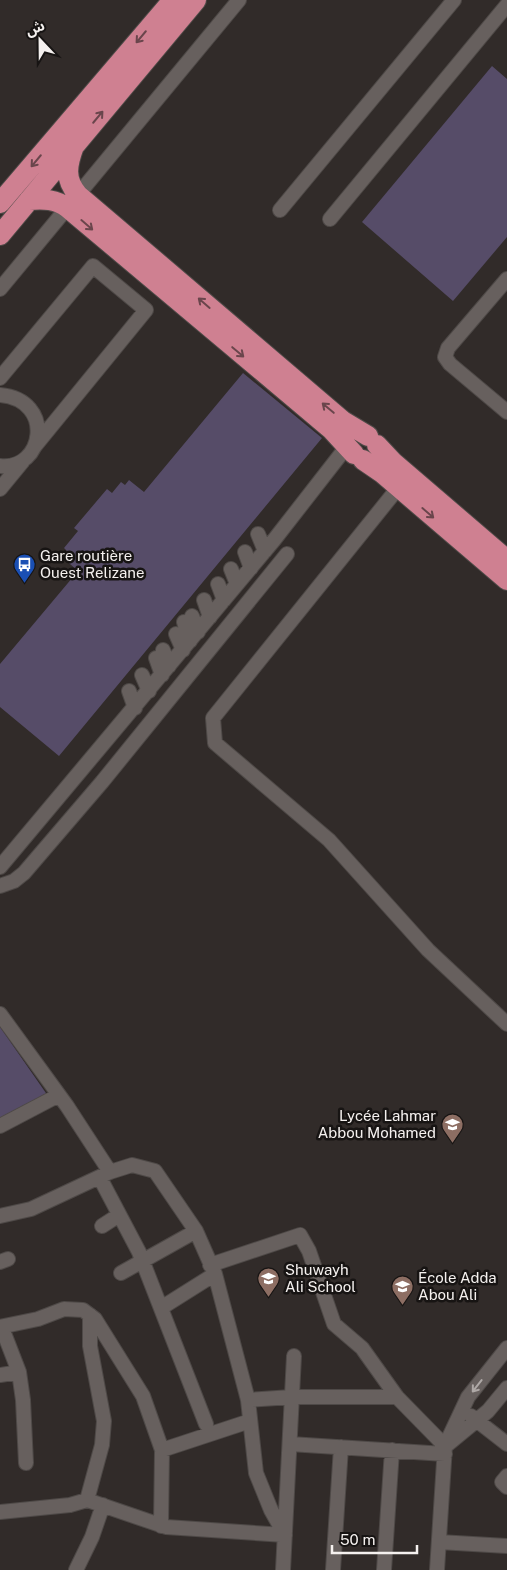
<svg xmlns="http://www.w3.org/2000/svg" width="507" height="1570" font-family="'Public Sans','Noto Sans Arabic',sans-serif">
<rect width="100%" height="100%" fill="#312b29"/>
<path fill="#564c68" d="M492 66 507 79V237L453 301 362 222Z
M243 373 322 438 59 756 0 707V664L78 571 62 557 67 551 64 548 78 531 74 528 107 489 112 493 121 482 125 485 129 480 144 492Z
M0 1027 48 1096 0 1120Z"/>
<g fill="none" stroke-linecap="round" stroke-linejoin="round">
<defs>
<path id="minor" d="M280 210 454 0
M330 219 507 5
M507 279 448 348 445 357 450 364 507 412
M0 289 239 0
M0 378 93 266 146 310 35 446
M0 395C56 400 44 471 0 466
M398 488 213 718 215 743 329 840 428 950 507 1024
M0 489 23 461
M258 534 265 551
M245 552 251 568
M231 569 237 584
M218 584 224 600
M204 600 210 617
M192 616 198 632
M184 622 190 641
M176 634 183 650
M163 650 169 666
M156 658 162 675
M142 675 149 691
M129 691 135 708
M0 867 274 540 348 445
M0 886 14 881 24 873 102 782 287 554
M0 1014 67 1106 110 1172
M0 1126 59 1095
M100 1178 139 1252 206 1424
M0 1216 31 1209 110 1172 132 1165 155 1171 196 1231 215 1274 248 1400 256 1473 271 1510 285 1535
M102 1226 119 1215
M0 1262 8 1259
M210 1265 300 1235 309 1251 334 1324 362 1348 397 1397 445 1446
M121 1273 196 1231
M161 1308 215 1274
M0 1327 38 1319 64 1309 83 1310 95 1319 143 1396 162 1450 161 1526
M19 1372 23 1400 26 1463
M0 1375 19 1372 2 1328
M248 1400 292 1397H397
M471 1416 507 1444
M290 1444 445 1454
M448 1444 488 1411 507 1388
M162 1450 250 1421
M507 1476 502 1482 507 1487
M87 1500 102 1445 104 1421 90 1346V1315
M0 1512 70 1505 87 1500 166 1527 285 1535
M439 1542 507 1546
M76 1570 92 1537 103 1505
M283 1570 294 1356
M333 1570 341 1447
M384 1570 392 1450
M437 1570 445 1446 468 1397 507 1348"/>
<path id="highway" d="M74 146C67 165 64 179 78 195L343 421 368 436
M29 200C45 199 55 199 68 208L331 429 354 454
M0 203 173 0
M0 235 196 0
M377 445 393 462 507 560
M363 460 382 473 507 580"/>
</defs>
<use href="#minor" stroke="#4e4947" stroke-width="16"/>
<use href="#highway" stroke="#4e4947" stroke-width="22"/>
<use href="#minor" stroke="#67605e" stroke-width="14"/>
<use href="#highway" stroke="#cf8091" stroke-width="20"/>
</g>
<defs><path id="oneway-shaft" d="M-6 0H5M1.5-3L5.5 0L1.5 3" fill="none" stroke-width="1.6" stroke-linecap="round" stroke-linejoin="round" transform="scale(1.25)"/></defs>
<g stroke="#6a454c">
<use href="#oneway-shaft" transform="translate(141 37) rotate(130)"/>
<use href="#oneway-shaft" transform="translate(98 117) rotate(-50)"/>
<use href="#oneway-shaft" transform="translate(36 161) rotate(130)"/>
<use href="#oneway-shaft" transform="translate(87 225) rotate(41)"/>
<use href="#oneway-shaft" transform="translate(204 303) rotate(-139)"/>
<use href="#oneway-shaft" transform="translate(238 352) rotate(40)"/>
<use href="#oneway-shaft" transform="translate(328 408) rotate(-140)"/>
<use href="#oneway-shaft" transform="translate(428 513) rotate(41)"/>
</g>
<use stroke="#aea8a6" href="#oneway-shaft" transform="translate(477 1386) rotate(128)"/>
<defs>
<symbol id="bus-pin" viewBox="-11 -11 22 30"><path d="M0 17L-7.5 6A9.5 9.5 0 1 1 7.5 6Z" fill="#1a4fb4" stroke="#171413"/><path d="M-5-6H5V4H4V6H2V4H-2V6H-4V4H-5ZM-3.5-4V0h7V-4ZM-3.5 1.2v1.5H-2V1.2ZM2 1.2v1.5H3.5V1.2Z" fill="#fff"/></symbol>
<symbol id="school-pin" viewBox="-11 -11 22 30"><path d="M0 17L-7.5 6A9.5 9.5 0 1 1 7.5 6Z" fill="#8d6e63" stroke="#171413"/><path d="M0-5L7-2L0 1L-7-2ZM-4 1L0 2.5L4 1V4Q0 6-4 4Z" fill="#fff"/></symbol>
</defs>
<g fill-rule="evenodd">
<use href="#bus-pin" x="12" y="552" width="25" height="34"/>
<use href="#school-pin" x="440" y="1112" width="25" height="34"/>
<use href="#school-pin" x="256" y="1266" width="25" height="34"/>
<use href="#school-pin" x="390" y="1274" width="25" height="34"/>
</g>
<g text-anchor="middle" dominant-baseline="central" stroke-width="5" stroke-linejoin="round" paint-order="stroke">
<g font-size="15" fill="#f5f1ef" stroke="#171413" text-anchor="start">
<text x="40" y="555">Gare routière<tspan x="40" dy="17">Ouest Relizane</tspan></text>
<text x="436" y="1115" text-anchor="end">Lycée Lahmar<tspan x="436" dy="17">Abbou Mohamed</tspan></text>
<text x="285" y="1269">Shuwayh<tspan x="285" dy="17">Ali School</tspan></text>
<text x="418" y="1277">École Adda<tspan x="418" dy="17">Abou Ali</tspan></text>
</g>
</g>
<g transform="translate(40 40) rotate(338)" stroke="#171413" stroke-width="4" paint-order="stroke">
<path d="M0-4L9 19L0 12L-9 19Z" fill="#f5f1ef"/>
<text y="-8" font-size="14" font-weight="bold" text-anchor="middle" fill="#f5f1ef">ش</text>
</g>
<path d="M332 1545v8h85v-8" fill="none" stroke="#f5f1ef" stroke-width="2.5"/>
<text x="340" y="1545" font-size="15" fill="#f5f1ef" stroke="#171413" stroke-width="4" paint-order="stroke">50 m</text>
</svg>
